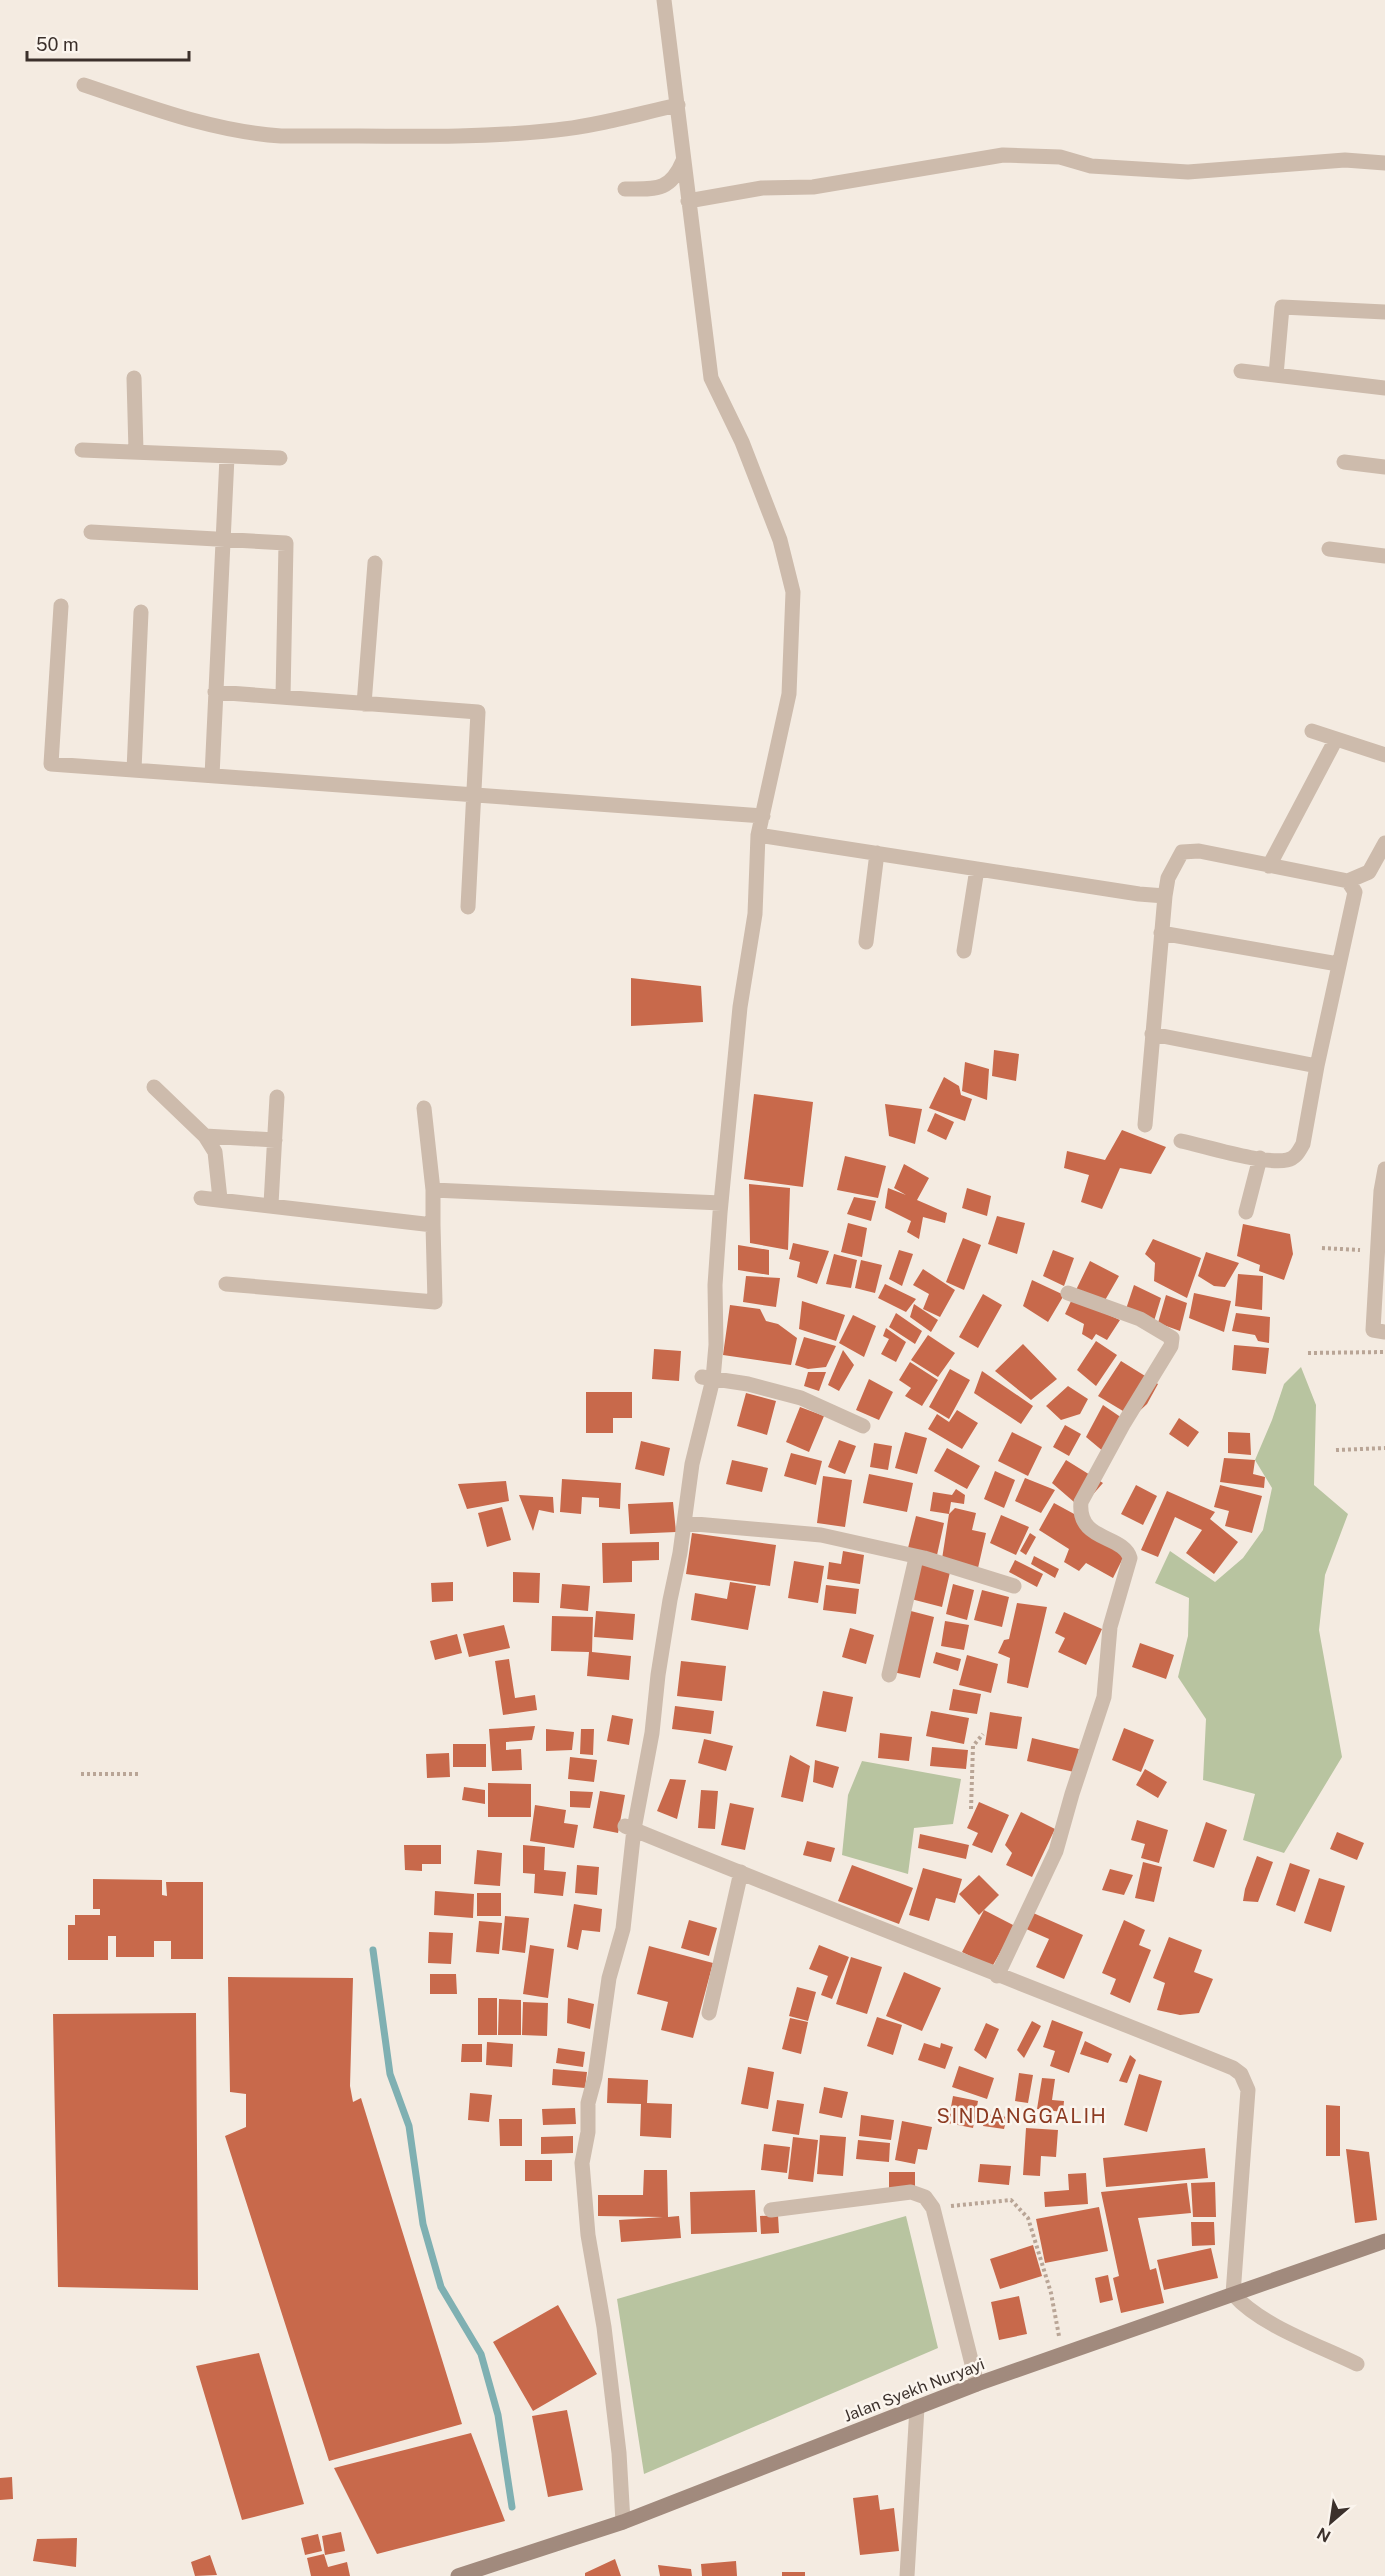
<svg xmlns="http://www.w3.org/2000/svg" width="1385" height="2576" font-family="'Public Sans',sans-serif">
<rect width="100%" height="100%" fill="#f4ebe1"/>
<path fill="#b8c4a0" d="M1301 1367 1316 1405 1314 1485 1348 1514 1325 1575 1319 1630 1342 1757 1284 1853 1243 1840 1255 1794 1203 1780 1206 1719 1178 1677 1188 1636 1189 1598 1155 1583 1170 1551 1215 1582 1243 1558 1263 1530 1272 1488 1255 1460 1272 1420 1284 1384Z
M862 1761 961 1779 953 1824 914 1828 908 1874 842 1855 848 1795Z
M906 2216 938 2348 644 2474 617 2299Z"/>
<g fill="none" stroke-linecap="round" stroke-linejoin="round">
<path stroke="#7fb0b2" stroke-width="7" d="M373 1950 390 2074 409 2126 423 2224 441 2287 481 2354 498 2415 512 2507"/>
</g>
<path fill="#c8694b" d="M631 978 701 986 703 1022 631 1026Z
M994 1050 1019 1054 1016 1081 992 1076Z
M965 1062 989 1069 987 1100 962 1091Z
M944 1077 959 1086 961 1095 972 1099 965 1121 929 1108Z
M754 1094 813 1102 803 1187 744 1179Z
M885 1104 922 1109 915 1144 889 1136Z
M935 1113 954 1122 946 1140 927 1131Z
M1122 1130 1166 1147 1151 1174 1120 1168 1102 1209 1081 1202 1089 1175 1064 1168 1067 1151 1105 1160Z
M845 1156 886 1166 878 1198 837 1190Z
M904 1164 929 1178 917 1200 947 1213 945 1223 923 1217 919 1239 907 1232 911 1221 885 1208 888 1188 906 1195 894 1188Z
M749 1184 790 1188 788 1250 750 1243Z
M967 1188 991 1196 987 1216 962 1208Z
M854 1197 876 1201 871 1221 847 1214Z
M997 1216 1025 1223 1017 1254 988 1244Z
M848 1223 867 1228 862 1257 841 1252Z
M1243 1224 1290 1234 1293 1254 1284 1280 1259 1271 1260 1265 1237 1256Z
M963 1238 981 1245 964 1290 946 1282Z
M1153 1239 1201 1258 1187 1298 1154 1281 1155 1263 1145 1254Z
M793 1243 829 1251 817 1284 797 1277 800 1262 789 1259Z
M738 1245 769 1250V1275L738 1270Z
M899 1250 913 1254 902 1286 889 1279Z
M1053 1250 1074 1258 1064 1286 1043 1276Z
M1206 1252 1239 1263 1225 1287 1214 1286 1198 1276Z
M834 1254 857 1260 851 1288 826 1284Z
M861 1260 882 1265 875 1293 855 1288Z
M1090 1261 1119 1276 1104 1302 1076 1290Z
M923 1269 955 1290 940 1317 923 1309 929 1294 913 1285Z
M1238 1274 1263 1276 1262 1310 1235 1306Z
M746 1276 780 1278 776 1307 743 1302Z
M1032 1280 1064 1295 1048 1322 1023 1306Z
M885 1284 916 1299 906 1312 878 1298Z
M1134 1285 1161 1298 1154 1321 1126 1309Z
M1194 1293 1231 1301 1224 1332 1189 1318Z
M983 1294 1002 1305 978 1348 959 1337Z
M1166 1295 1187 1303 1180 1331 1158 1323Z
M1072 1299 1120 1320 1107 1340 1096 1334 1092 1340 1082 1334 1084 1324 1065 1314Z
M802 1301 845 1315 836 1341 799 1329Z
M914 1304 938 1320 931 1332 910 1317Z
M730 1305 760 1309 766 1321 778 1324 797 1338 791 1365 723 1355Z
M896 1313 922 1331 915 1344 889 1327Z
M1236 1313 1270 1317 1269 1343 1258 1341 1255 1335 1232 1331Z
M853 1315 876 1326 864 1357 839 1343Z
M886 1328 906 1342 896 1362 881 1354 889 1339 883 1336Z
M928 1335 955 1353 938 1377 911 1360Z
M804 1337 836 1346 826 1367 808 1369 795 1365Z
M1096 1341 1117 1355 1096 1386 1077 1370Z
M1023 1344 1057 1379 1031 1400 995 1371Z
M1234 1345 1269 1348 1266 1374 1232 1370Z
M654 1349 681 1351 679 1381 652 1379Z
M843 1350 854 1365 839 1391 828 1385Z
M1121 1361 1158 1384 1147 1404 1133 1417 1098 1396Z
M910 1362 938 1380 922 1406 905 1396 911 1388 899 1380Z
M950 1369 970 1380 949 1419 929 1407Z
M982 1371 1033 1406 1021 1424 974 1393Z
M808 1372H826L819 1391 804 1386Z
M869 1379 893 1392 879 1420 856 1410Z
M1068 1386 1088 1399 1080 1414 1061 1420 1046 1406Z
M586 1392H632V1418H613V1433H586Z
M746 1393 776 1401 767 1435 737 1426Z
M1103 1405 1122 1418 1104 1452 1086 1437Z
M800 1407 824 1416 809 1452 786 1442Z
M957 1410 978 1423 962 1449 928 1429 937 1414 949 1422Z
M1179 1418 1199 1432 1188 1447 1169 1434Z
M1065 1425 1081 1434 1069 1456 1053 1447Z
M905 1432 927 1438 917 1474 895 1468Z
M1012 1432 1042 1447 1028 1476 998 1461Z
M1228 1432 1250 1433 1251 1455 1228 1453Z
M839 1440 856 1446 845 1474 828 1467Z
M641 1441 670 1448 664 1476 635 1469Z
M874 1443 892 1446 888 1470 870 1467Z
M947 1448 980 1466 967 1489 934 1471Z
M791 1453 822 1461 816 1485 784 1476Z
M1224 1458 1255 1460 1253 1474 1265 1477 1264 1488 1220 1482Z
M732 1460 768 1468 762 1492 726 1484Z
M1066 1460 1103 1483 1081 1508 1052 1483Z
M995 1471 1015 1480 1004 1508 984 1499Z
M869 1474 913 1483 907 1512 863 1503Z
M823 1476 852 1480 845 1527 817 1523Z
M1025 1478 1055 1490 1041 1513 1015 1501Z
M562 1479 621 1483 620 1509 599 1507V1498L582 1497 581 1514 560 1512Z
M506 1481 509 1501 467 1509 458 1484Z
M1136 1485 1157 1496 1143 1525 1121 1514Z
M1220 1485 1262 1496 1252 1533 1225 1526 1229 1511 1214 1507Z
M956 1489 965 1495 964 1504 951 1502 949 1514 930 1511 933 1492 952 1495Z
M1167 1491 1215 1512 1210 1519 1238 1542 1214 1574 1186 1553 1202 1530 1175 1517 1158 1557 1141 1550Z
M519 1495 553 1497 554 1513 539 1510 533 1531Z
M673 1502 676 1532 630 1534 628 1504Z
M1054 1503 1076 1515 1124 1556 1113 1578 1086 1563 1079 1571 1064 1562 1069 1549 1039 1530Z
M502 1507 511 1540 487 1547 478 1513Z
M955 1508 976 1513 972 1530 986 1533 978 1568 942 1559 949 1514Z
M1001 1515 1029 1527 1016 1555 990 1543Z
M916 1516 944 1523 937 1555 908 1548Z
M692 1533 776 1545 770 1586 686 1574Z
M1030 1533 1036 1537 1026 1555 1020 1551Z
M659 1542V1560L632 1561V1582L603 1583 602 1543Z
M843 1551 864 1555 860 1584 827 1579 829 1562 841 1564Z
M1034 1556 1059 1569 1055 1578 1031 1564Z
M1015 1560 1043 1574 1037 1587 1009 1572Z
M794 1561 824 1566 818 1603 788 1598Z
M920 1564 950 1572 942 1607 911 1599Z
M513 1572 540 1573 539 1603 513 1602Z
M453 1582V1601L432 1602 431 1583Z
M730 1582 756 1586 748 1630 691 1620 695 1593 727 1599Z
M562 1584 590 1586 588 1611 560 1608Z
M953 1584 974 1590 967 1620 946 1614Z
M826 1585 859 1589 856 1614 823 1610Z
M982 1590 1009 1597 1002 1627 974 1620Z
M1017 1603 1047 1607 1028 1688 1007 1683 1010 1658 998 1653 1004 1640 1009 1639Z
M907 1610 934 1617 920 1678 893 1672Z
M596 1611 635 1614 633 1640 594 1637Z
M1064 1612 1102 1629 1086 1665 1058 1652 1065 1638 1055 1633Z
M552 1616 593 1617 592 1652 631 1656 629 1680 587 1676 589 1652 551 1651Z
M945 1621 969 1625 964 1650 941 1646Z
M504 1625 510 1648 469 1657 463 1634Z
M850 1628 874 1635 866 1664 842 1657Z
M457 1634 462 1653 435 1660 430 1641Z
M1140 1643 1174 1655 1166 1679 1132 1667Z
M936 1652 961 1659 958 1671 933 1663Z
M967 1655 998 1664 991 1693 959 1685Z
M509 1659 515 1698 535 1695 537 1710 503 1715 495 1661Z
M681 1661 726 1666 722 1701 677 1696Z
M953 1689 981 1694 977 1714 949 1710Z
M823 1691 853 1697 846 1732 816 1726Z
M675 1706 714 1711 711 1734 672 1729Z
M931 1711 969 1718 964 1744 926 1736Z
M990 1712 1022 1717 1017 1749 985 1745Z
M612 1715 633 1719 629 1745 607 1741Z
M535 1726 532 1740 506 1742V1750L521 1749 522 1770 492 1771 489 1729Z
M1124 1728 1154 1740 1141 1772 1112 1760Z
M546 1729 574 1732 572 1750 546 1751Z
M581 1729H594L593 1755 580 1754Z
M880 1733 912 1737 909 1761 878 1758Z
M1032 1738 1079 1749 1074 1772 1027 1761Z
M704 1739 733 1746 726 1771 698 1763Z
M453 1744H486V1767H453Z
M932 1747 968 1750 966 1769 930 1766Z
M449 1753 450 1777 427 1778 426 1754Z
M790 1755 810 1766 803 1802 781 1797Z
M570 1757 597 1760 594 1782 568 1779Z
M815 1760 839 1767 833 1788 813 1782Z
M1145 1769 1167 1782 1158 1798 1136 1785Z
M670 1779 686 1780 677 1819 657 1811Z
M488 1783 531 1784V1817H488Z
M464 1787 485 1790V1804L462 1800Z
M701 1790 718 1791 715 1829 698 1828Z
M570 1791 593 1792 590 1808 570 1807Z
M600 1791 625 1795 618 1833 593 1828Z
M979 1802 1009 1815 992 1853 972 1845 978 1833 967 1828Z
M730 1803 754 1808 745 1850 721 1845Z
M535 1805 566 1810 564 1823 578 1825 574 1848 530 1841Z
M1021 1812 1055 1829 1032 1877 1006 1865 1012 1853 1005 1845Z
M1137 1820 1168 1830 1159 1863 1141 1858 1145 1844 1131 1840Z
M1206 1822 1227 1830 1214 1868 1193 1861Z
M1337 1832 1364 1843 1357 1860 1330 1849Z
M920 1834 969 1845 966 1859 918 1848Z
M807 1841 835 1848 831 1862 803 1855Z
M404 1845H441V1864H422V1871L405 1870Z
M523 1845 545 1847 544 1870 566 1872 563 1896 534 1893 535 1874 523 1873Z
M477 1850 502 1853 500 1886 474 1884Z
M1257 1856 1273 1862 1258 1902 1243 1901 1245 1889Z
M1143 1862 1162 1867 1154 1902 1135 1898Z
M1290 1863 1310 1870 1295 1912 1276 1905Z
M577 1865 599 1867 597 1895 575 1893Z
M852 1865 913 1888 899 1924 838 1901Z
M923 1868 962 1879 955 1903 936 1898 929 1921 909 1915Z
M1110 1869 1133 1875 1124 1895 1102 1890Z
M979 1875 999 1895 979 1915 959 1894Z
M1319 1878 1345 1886 1331 1932 1304 1923Z
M93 1879 162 1880V1895L167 1896 166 1882H203V1959H171V1941H154V1957H116V1936H108V1960H68V1925H75V1915H100V1909H93Z
M435 1891 474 1894 473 1918 434 1915Z
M477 1893H501V1916H477Z
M574 1904 602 1909 600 1932 582 1930 578 1950 567 1947Z
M984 1910 1015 1926 992 1967 962 1952Z
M1031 1912 1083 1935 1064 1979 1036 1967 1049 1939 1024 1928Z
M505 1916 529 1918 525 1953 502 1950Z
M689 1920 717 1928 709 1956 681 1948Z
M1124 1920 1145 1930 1139 1945 1151 1950 1130 2003 1110 1994 1116 1979 1102 1973Z
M479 1921 502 1923 499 1954 476 1952Z
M429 1932 453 1933 451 1964 428 1963Z
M1169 1937 1202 1950 1194 1972 1213 1979 1199 2013 1180 2015 1157 2010 1165 1983 1153 1978Z
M530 1945 554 1949 548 1998 523 1994Z
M819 1945 849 1957 832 1999 821 1995 828 1976 809 1969Z
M649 1946 713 1963 693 2038 661 2030 668 2002 637 1994Z
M851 1957 882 1967 867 2014 836 2004Z
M904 1972 941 1988 922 2031 886 2016Z
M430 1974H456L457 1994H430Z
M228 1977 353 1978 350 2086 353 2102 361 2098 462 2424 329 2461 225 2136 246 2127V2094L230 2092Z
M797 1987 816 1992 808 2021 789 2016Z
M478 1998H497V2035H478Z
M568 1998 594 2004 590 2029 567 2023Z
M499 1999 521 2000V2035H498Z
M523 2002 548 2003 547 2036 522 2035Z
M196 2013 198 2290 58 2287 53 2014Z
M877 2017 902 2025 893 2055 867 2046Z
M790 2018 808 2022 801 2054 782 2049Z
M1052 2020 1083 2032 1069 2073 1050 2066 1055 2051 1043 2047Z
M1032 2021 1041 2026 1024 2058 1017 2050Z
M986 2023 999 2029 986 2059 974 2050Z
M1085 2041 1112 2054 1108 2063 1080 2054Z
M487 2042 513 2044 512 2067 486 2065Z
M924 2043 940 2048 941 2043 953 2047 945 2069 918 2060Z
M462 2044H482V2062H461Z
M558 2048 585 2052 583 2067 556 2063Z
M1130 2055 1136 2060 1127 2083 1119 2081Z
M959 2066 994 2078 987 2099 952 2087Z
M748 2067 774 2072 768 2109 741 2104Z
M553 2069 587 2072 585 2088 552 2085Z
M1019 2073 1033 2075 1028 2103 1015 2101Z
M1139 2074 1162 2081 1147 2132 1124 2125Z
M608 2078 648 2080 647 2103 672 2104 671 2138 640 2136 641 2104 607 2103Z
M1042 2078 1055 2079 1052 2100 1064 2101 1063 2112 1037 2109Z
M824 2087 848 2092 842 2118 819 2113Z
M470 2093 492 2095 489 2122 468 2120Z
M953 2096 978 2101 973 2128 948 2123Z
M777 2100 804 2104 799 2135 772 2131Z
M1326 2105 1340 2106V2156H1326Z
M575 2108 576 2124 543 2125 542 2109Z
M986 2114 1007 2117 1004 2129 983 2126Z
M861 2115 894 2120 891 2140 859 2136Z
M499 2119H522V2146H500Z
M902 2121 932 2127 927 2150 918 2149 915 2164 895 2160Z
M1026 2128 1058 2130 1056 2157 1041 2156 1040 2176 1023 2175Z
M820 2135 846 2137 843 2176 817 2174Z
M573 2136V2153L541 2154V2137Z
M793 2137 818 2140 813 2182 788 2179Z
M858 2140 890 2143 889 2162 856 2159Z
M764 2144 790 2147 787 2173 761 2170Z
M1205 2148 1208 2178 1106 2187 1103 2158Z
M1346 2149 1369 2152 1377 2220 1355 2223Z
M525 2160H552V2181H525Z
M980 2164 1011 2166 1009 2185 978 2182Z
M644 2170H667L668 2217 679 2216 681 2238 621 2242 619 2220 663 2217 598 2216V2195H643Z
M889 2172H915V2188H889Z
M1086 2173 1088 2204 1045 2207 1044 2192 1069 2190 1068 2174Z
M1215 2182 1216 2217H1193L1191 2183Z
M1187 2183 1191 2213 1138 2218 1150 2270 1156 2268 1164 2303 1121 2313 1113 2278 1119 2276 1101 2192Z
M755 2190 757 2232 691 2234 690 2192Z
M1099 2207 1108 2251 1045 2263 1036 2219Z
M778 2215 779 2233 761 2234 760 2216Z
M1191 2222H1214L1215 2245 1192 2246Z
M1033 2245 1042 2276 1000 2289 990 2259Z
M1211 2248 1218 2278 1164 2290 1157 2260Z
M1108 2275 1113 2300 1100 2303 1095 2278Z
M1019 2296 1027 2334 999 2340 991 2302Z
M558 2305 597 2374 533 2411 493 2342Z
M259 2353 304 2504 242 2520 196 2366Z
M567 2410 583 2490 548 2497 532 2416Z
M471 2433 505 2521 377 2554 334 2468Z
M12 2477 13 2499 0 2500V2478Z
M878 2495 880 2510 894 2508 899 2551 860 2555 853 2498Z
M341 2532 345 2551 325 2555 322 2536Z
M318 2534 322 2551 305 2555 301 2538Z
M77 2538 76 2567 33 2561 37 2539Z
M324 2554 328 2567 347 2562 350 2576H311L307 2558Z
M210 2555 217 2575 195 2576 191 2562Z
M615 2559 621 2576H585V2573Z
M736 2561 737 2576H702L701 2564Z
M658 2565 691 2569 692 2576H660Z
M782 2572H805V2576H782Z"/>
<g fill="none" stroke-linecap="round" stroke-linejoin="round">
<path stroke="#b9a596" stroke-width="4" stroke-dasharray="3 3" stroke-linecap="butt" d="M1322 1248 1360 1250
M1308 1353 1385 1352
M1336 1450 1385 1448
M81 1774H138
M971 1809 973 1746 983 1734
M951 2206 1011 2200 1028 2218 1051 2293 1059 2336"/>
<path stroke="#cdbbac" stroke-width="15" d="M84 85C150 107 211 131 281 136 372 135 466 140 556 130 597 126 637 114 678 105
M625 189C655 189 670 192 683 161
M688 201 762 188 813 187 1003 155 1060 157 1091 166 1188 172 1345 160 1385 163
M1241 371 1385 388
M1276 375 1282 307 1385 312
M134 378 136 451
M82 450 280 458
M1344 462 1385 467
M91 532 286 543 283 697
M1329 549 1385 556
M61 606 51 764 763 816
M215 692 478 712 468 907
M364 704 375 563
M1312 731 1385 755
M134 770 141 612
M212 776 227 457
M758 835 1139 894 1165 896 1168 878 1182 852 1199 851 1348 881 1369 872 1385 843
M1269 866 1336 739
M1161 933 1338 964
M866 942 877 853
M964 951 977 869
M1152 1034 1317 1066
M154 1087 205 1136 215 1152 220 1199
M424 1108 433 1190 721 1203
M1145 1125 1165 896
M205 1136 275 1140
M1181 1141C1205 1146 1265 1165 1287 1160 1296 1158 1299 1151 1303 1144L1317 1066 1355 892 1348 881
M1385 1169 1381 1191 1373 1330 1385 1332
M201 1198 433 1225V1190
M271 1204 277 1097
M1246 1212 1260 1158
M226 1284 435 1302 433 1225
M702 1377 748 1384 801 1398 863 1426
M684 1523 821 1535 924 1558 1014 1586
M889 1675 916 1558
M625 1826C827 1909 1031 1986 1233 2068L1241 2074 1248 2090 1233 2294C1261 2326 1318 2345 1357 2364
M997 1976 1056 1851 1072 1794 1104 1697 1110 1627 1130 1558C1123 1534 1077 1542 1081 1502L1124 1423 1171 1346 1172 1338 1140 1319 1068 1293
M709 2013 741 1872
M771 2210 911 2192 925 2197 933 2208 977 2384
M623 2522 619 2453 604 2327 588 2235 582 2163 588 2132V2103L595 2077 609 1978 623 1929 634 1829 652 1733 658 1675 670 1600 680 1553 692 1464 713 1379 716 1345 715 1285 720 1213 740 1007 755 914 758 835 789 694 793 592 780 540 742 442 711 378 664 0
M907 2576 917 2407"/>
<path stroke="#a18a7d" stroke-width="15" d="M458 2576 623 2522 977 2384 1385 2241"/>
</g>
<g text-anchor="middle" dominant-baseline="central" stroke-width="5" stroke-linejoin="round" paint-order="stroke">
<g font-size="16" fill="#3b302b" stroke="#fbf5ee">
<text transform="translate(914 2390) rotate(-21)">Jalan Syekh Nuryayi</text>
</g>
<g font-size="20" letter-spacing="1.5" fill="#8c3b22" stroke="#fbf5ee">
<text x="1022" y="2116">SINDANGGALIH</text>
</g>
</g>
<g transform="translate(1331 2522) rotate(209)" stroke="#fbf5ee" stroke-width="4.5" paint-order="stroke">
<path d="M0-4.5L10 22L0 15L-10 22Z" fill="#3b302b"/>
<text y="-9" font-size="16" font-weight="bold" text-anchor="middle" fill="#3b302b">N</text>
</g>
<path d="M27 51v9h162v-9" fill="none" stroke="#3b302b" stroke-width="3"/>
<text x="36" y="51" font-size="18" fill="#3b302b" stroke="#fbf5ee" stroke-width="4.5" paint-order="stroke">50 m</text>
</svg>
